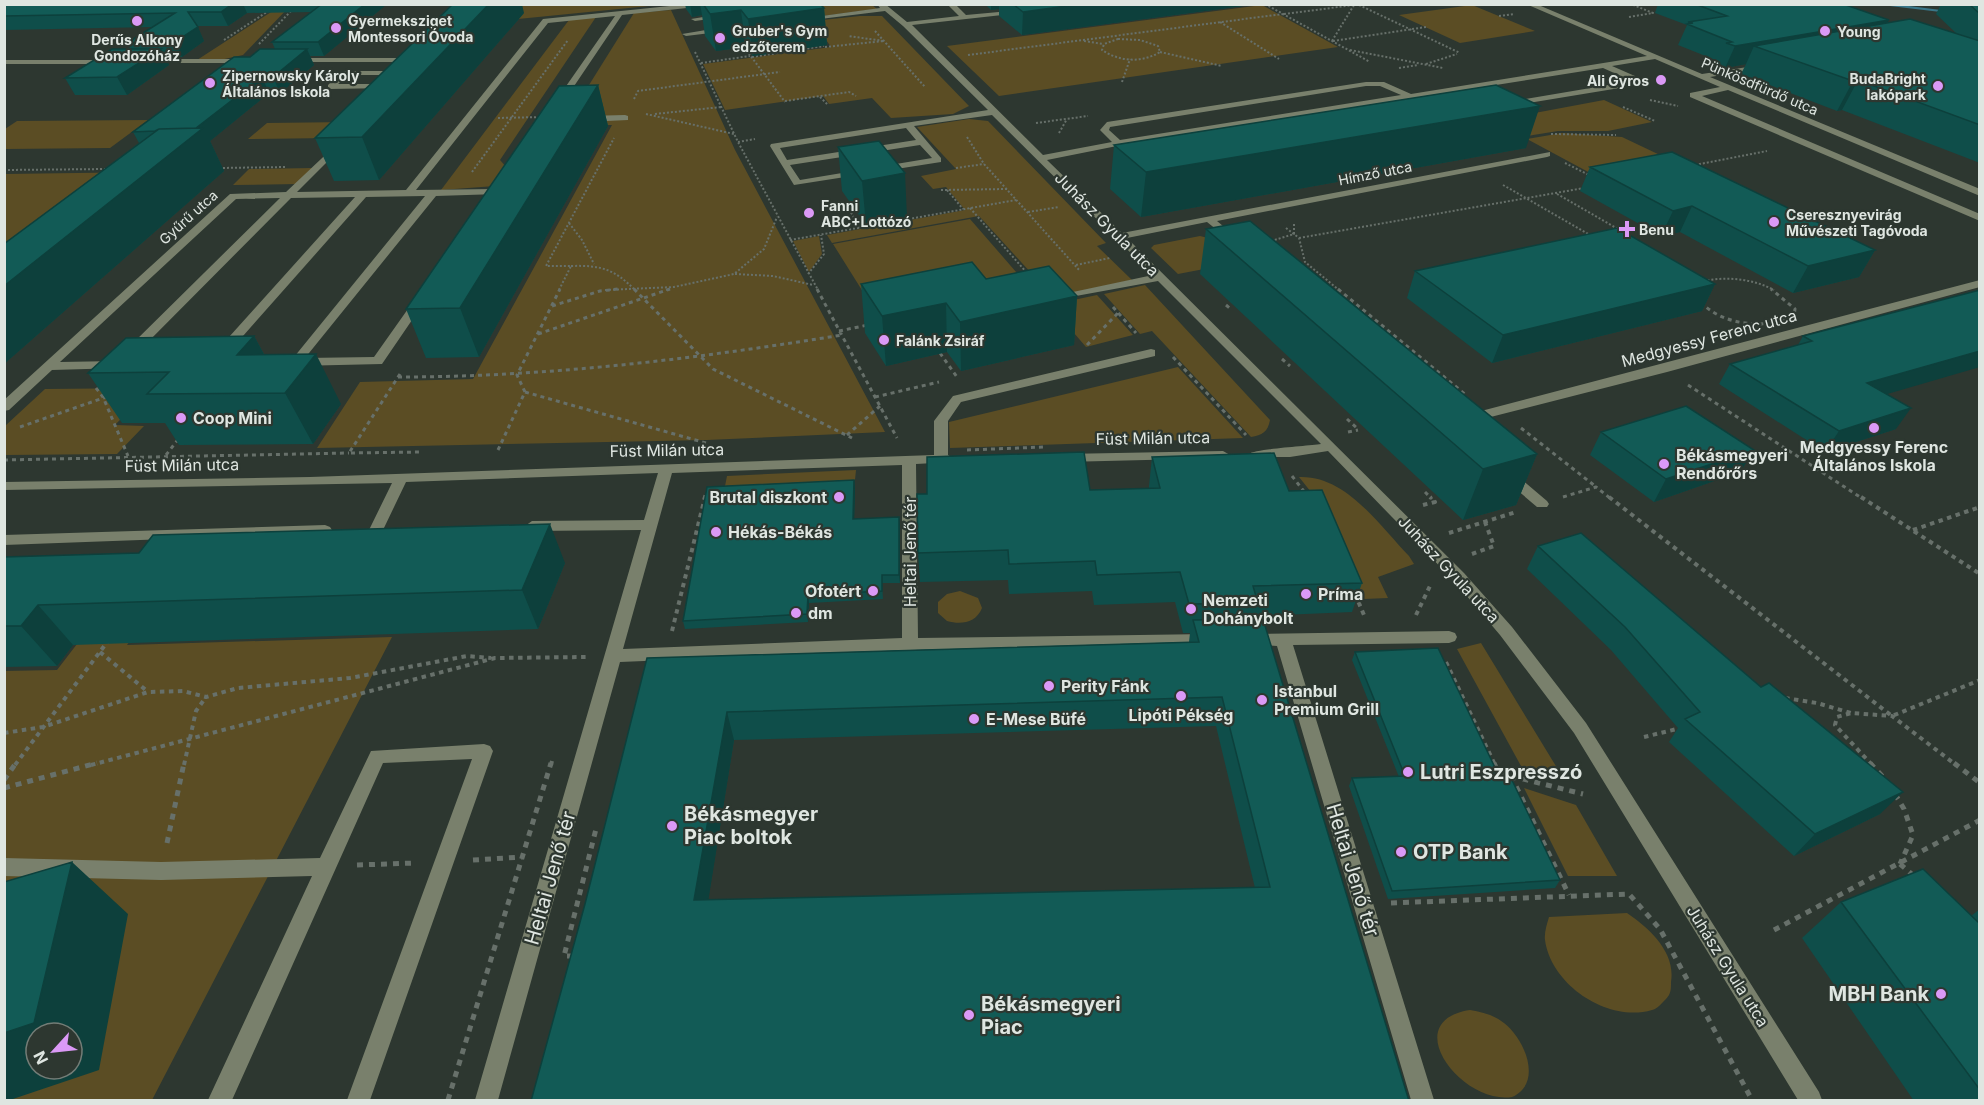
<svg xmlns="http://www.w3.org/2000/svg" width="1984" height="1105" font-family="Inter,sans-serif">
<rect width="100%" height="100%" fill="#2d3730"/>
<path fill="#5b4d24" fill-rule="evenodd" d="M282 5H291L243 55 220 60H197Z
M485 5H659L467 24Z
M812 5H872L877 9 822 16Z
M1262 5 1338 47 999 96 947 46Z
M1472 5 1535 31 1460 43 1399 15Z
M671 10 735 150 885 432 707 440 317 448 360 382 473 379 612 125H564L634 13Z
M860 16H882L969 106 953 114 891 118 872 98 829 104 823 96 725 110 703 64 831 47 813 21Z
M596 17 500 160 507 168 495 186 441 190 569 20Z
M1604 100 1652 122 1608 131H1558L1521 137 1492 121Z
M969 119 988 121 1106 243 1097 246 1132 280 987 311 1043 286 979 216 832 243 827 235 965 210 946 187 933 189 921 176 956 169 917 127Z
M148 120 110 148 5 149V129L17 121Z
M349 122 331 138 248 139 267 123Z
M1562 133 1622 137 1681 165 1605 181 1527 139Z
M313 168 298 184 233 185 249 169Z
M149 172 5 287V174Z
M970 219 1030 288 880 319 833 244Z
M819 236 822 254 809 272 793 241Z
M1200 236 1224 242 1246 261 1178 274 1151 248 1154 245Z
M1145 285 1270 420C1268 432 1262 435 1251 437L1152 331 1140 334 1104 294Z
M1097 295 1133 335 1086 347 1050 305Z
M1178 367 1243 438 950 448 949 422Z
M151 388 115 425 144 426 117 454 5 455V426L45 389Z
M856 470 855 480 725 486 727 476Z
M1299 477C1346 475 1379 525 1409 556L1414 564 1378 577 1388 598 1364 599 1327 512Z
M175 577 127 645 392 637 152 1100H5L4 671 57 670 117 592ZM36 1033H72V1069H36Z
M960 591 978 598 982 608C976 623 961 625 947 621L938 613V602L947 594Z
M1481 643 1565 781 1521 766 1457 649Z
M1524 788 1576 805 1617 876H1568Z
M1627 913C1649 928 1676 952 1671 982 1671 989 1671 994 1666 999 1662 1003 1657 1009 1652 1010 1608 1023 1551 985 1545 940 1544 933 1547 924 1549 917Z
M1470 1010C1482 1012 1494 1015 1504 1023 1524 1038 1544 1083 1512 1097 1462 1105 1397 1021 1470 1010Z"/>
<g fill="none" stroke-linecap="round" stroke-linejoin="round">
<path fill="#397688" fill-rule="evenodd" d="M1893 4 1949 11 1951 12 1949 13 1873 4Z"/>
<path stroke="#67706a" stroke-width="2" stroke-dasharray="2 2" stroke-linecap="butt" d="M1265 4 1370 62
M1359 5 1460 53
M1284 14 1354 5
M1499 16 1514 14
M1629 17 1653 13 1631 4
M1220 22 1279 59
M875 31 925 87
M1118 39 1140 40 1158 46 1160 52C1142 63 1120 62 1102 50L1104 44Z
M224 40 279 4
M1084 41 1103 44
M1332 41 1354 5
M1333 41 1426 27
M259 44 292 10
M744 47 785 102
M825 47 884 41 848 36
M1350 50 1443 68
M695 52 738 142 818 290
M1160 52 1222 66
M968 55 1283 14
M752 57 824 46
M701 63 750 56
M1426 64 1457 54
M1399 68 1418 65
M1122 82 1130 59
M820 97 828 105
M634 99 638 91 780 72
M1650 100 1678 106
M785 101 849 92 856 96
M1623 107 1655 121
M646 114 734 134
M655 114 721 107
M498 118 542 117
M1036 123 1088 116
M1059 133 1067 119
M1551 134 1616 135
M967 137 984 164 1080 271
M738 142 755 139
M1565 163 1591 176
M1695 165 1767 151
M219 168 287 167
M956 168 984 164
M4 170 109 169
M472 172 568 40
M1503 185 1590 235
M941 190 1007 189
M947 190 963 209
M1557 194 1618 229
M970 208 1027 273
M849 209 860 228
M1028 212 1059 207
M569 223 582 240 594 264
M1286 228 1299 238 1305 262 1339 290
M1299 238 1584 188
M790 240 1016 200
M1271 241 1294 234V224
M1076 265 1110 258
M571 266C601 265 614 269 635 290
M735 274 773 276 813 285
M808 274 824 254 821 235
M559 290 571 266H546L614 138
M605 290 674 287 734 274 764 249 777 217
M666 290 670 289
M1693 290 1695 283C1721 276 1749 277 1774 290"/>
<path stroke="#67706a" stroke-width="3" stroke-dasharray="4 4" stroke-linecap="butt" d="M634 289 713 369 852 438
M817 289 897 438
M1338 289 1466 395
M1692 289C1708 324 1762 332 1794 316L1795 309 1771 289
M1226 305 1232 310
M552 306 600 291 618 289
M1113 307 1136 333
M839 331 868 325
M538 334 670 289
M1087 345 1118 313
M940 353 957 377
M1173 357 1246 435
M1282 359 1290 366
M400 374 349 453 421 452
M398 377C548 377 694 359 842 335
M1688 385 1863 499
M96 388 103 397 128 456
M525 392 706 443
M875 397 939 382
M1347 419 1358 429
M20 427 109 396
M1521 428 1595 486
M1348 432 1358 430
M847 435 880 406
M498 450 525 392 517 375 560 289
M967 450 1044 447
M166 455 180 437
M4 460 349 453
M1292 476 1306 494
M1425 492 1432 499
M1563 497 1596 487 1611 499
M704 499 705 495"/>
<path stroke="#67706a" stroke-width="4" stroke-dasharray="4.5 4.5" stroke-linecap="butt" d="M1609 497 1892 716 1980 680
M1861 497 1980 574
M1423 505 1435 502 1430 497
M1913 530 1980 507
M1449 533 1516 512
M1472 554 1494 546 1485 522
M1355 594 1364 615
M1416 615 1430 586
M672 631 705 497
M100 652 147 691
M1446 662 1495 765
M1785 698 1817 703 1851 713
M4 733 43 727 148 692 183 691 206 697 238 688 350 678 467 656 491 658
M1644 737 1681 728
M15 765 108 641
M91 765 495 658 586 657
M184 765 196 711 206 697
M551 765 552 761
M1872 765 1835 725 1837 717 1851 713 1892 716 1956 765"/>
<path stroke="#67706a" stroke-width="5" stroke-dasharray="6 6" stroke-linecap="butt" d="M1494 763 1499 774 1511 776 1569 895
M1870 763 1884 778
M1954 763 1980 783
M1511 776 1583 794
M4 780 16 763
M4 788 97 763
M1895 794 1904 809 1913 835 1900 864
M167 843 184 763
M473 860 523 857
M1900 864 1914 876
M357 865 415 863
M1391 903 1629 894 1660 929 1752 1100
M1774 930 1980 820
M573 956H564L596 829
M448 1100 551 763"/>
<path fill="#79806c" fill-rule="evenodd" d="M689 4 687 8 622 15 562 104H559L555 102 615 16 548 23 416 190 495 189 500 192 498 194 436 196 305 358 374 357 415 299H423L425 301 382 364 296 366 290 362 425 196 366 197 228 353H220V347L355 197 291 198 136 354H128V348L280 198 236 199 60 362 117 361 121 362V368L52 370 9 410 4 411V400L230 194 286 192 338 143 342 146 341 148 297 192 406 190 543 19Z
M877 4H885L907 22 959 16 947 4H955L966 15 1022 10 1020 13 912 25 1043 155 1112 142 1100 130 1107 122 1366 82H1384L1411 94 1647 56 1526 4H1536L1702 74 1767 64 1764 68 1710 77 1980 189V196L1728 90 1702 96 1980 214V221L1690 97V93L1720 87 1655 59 1612 66 1644 80V84L1510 106H1507V102L1632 81 1603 68 1420 97 1437 104V108L1434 109 1410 99 1126 145 1139 157 1134 160 1117 146 1047 160 1122 233 1550 152V156L1547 157 1217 221 1236 237V241L1232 242 1207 222 1127 238 1464 573 1512 627 1586 723 1819 1092 1822 1100H1798L1574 733 1500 635 1454 581 1328 451 1290 457H1251L1249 454C1254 449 1308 446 1321 444L1158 281 1054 300V296L1153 275 992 115 914 126 941 158V162L794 185 770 146 771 144 988 110 903 26 885 11 804 21 800 19 880 8ZM1366 86H1380L1401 95 1120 140 1109 130 1110 127ZM906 128 916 140 787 160 780 148ZM920 145 932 158 800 180 790 165Z
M722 14 724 17 695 21 691 19Z
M724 27 727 31 686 36 682 34Z
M293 58H416L420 60 416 62H290Z
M146 59H248L252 61 248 63H143Z
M4 60H110L114 62 110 64H4Z
M343 71H400L404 73 400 75H348L338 84H392V88H389L328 89V85Z
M625 115 628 116V120L586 122 582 119 586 116Z
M1980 280V287L1667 372 1467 423 1460 419 1462 416Z
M1151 349 1155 350V356L961 402 948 421V455L954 459 952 462 916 464 918 638 1209 634 1215 636 1217 640 1215 644 910 650 620 662 498 1100H475L641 530 532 531 525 526 532 521 644 520 658 473 406 482 383 530 376 535 369 530 392 483 4 490V482L310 477 934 455V421L953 396ZM902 465V638L623 649 672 473Z
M1223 451 1230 455 1228 458 1064 462 1057 458 1064 454Z
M1508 471 1513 472 1547 501 1549 504 1547 507H1537L1503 478 1501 475Z
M325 525 330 527 332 530 330 533 4 545V535Z
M1449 631 1455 633 1457 637 1455 641 1449 643 1293 645 1434 1100H1411L1277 646 1242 644 1240 640 1242 636 1248 634Z
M484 744 490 746 493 751 370 1100H347L472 759 383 763 232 1100H208L312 876 161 880 4 876V858L161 862 320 858 371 751Z"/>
</g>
<path fill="#0f4e4a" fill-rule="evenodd" d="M4 4H387L324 56H310L314 65 280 93H269L210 141 224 171 4 364V244L139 143 133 132 250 57 275 49 272 42 312 12 247 13 228 26H197L204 41 182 57H165L169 65 127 95H75L65 78 130 49 127 43 152 27 4 30Z
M685 4H820L824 8 827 45 753 56 746 47 716 51 705 36 702 15 692 17 686 9Z
M985 4H1258L1022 35 999 16V9L991 10Z
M1658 4H1843L1889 20 1887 23 1957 34 1936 14 1941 4H1980V163L1842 110 1837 111 1741 74 1746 64 1725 68 1716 64 1718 61 1678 45 1687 25 1655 13Z
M524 13 379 180 334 181 315 138Z
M598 85 608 126 479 357 426 358 406 309Z
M1114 145 1526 148 1141 217 1110 189Z
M838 147 907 218 866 225 842 191Z
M1590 167 1875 250 1859 277 1793 293 1680 232 1661 236 1580 191Z
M1206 229 1537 454 1516 505 1463 520 1200 274Z
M1415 271 1715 284 1702 311 1492 363 1407 298Z
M986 279 1077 296 1074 345 961 371 947 352 886 366 865 333 861 284Z
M1980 290 1887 394 1896 429 1825 452 1719 384 1730 364 1798 345 1803 336Z
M254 336 264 354 341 404 313 444 179 445 165 423H122L88 373Z
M1601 432 1754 450 1740 472 1654 502 1590 455Z
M1152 457 1289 491 1362 583 1352 612 1255 616V619L1409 1101 585 904 647 658 1189 642 1190 633H1183L1175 602 1094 605 1092 591 1009 594 1008 580 920 582 918 553 1090 490 1149 489V486ZM1216 726 1255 888 708 900 734 740Z
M855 488 854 519 899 517 900 583H882L883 599 809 603 808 622 685 629 683 621Z
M1538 546 1880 814 1794 856 1669 742 1678 728 1611 650 1527 569Z
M139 553 565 563 538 629 73 645 57 666 4 667V557Z
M1355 652 1499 776 1560 880 1555 888 1388 899 1349 786 1352 778 1399 777 1352 660Z
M1841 902 1980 924V1101H1914L1802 938Z
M1980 909V923L1971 916Z"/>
<path fill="#0d403c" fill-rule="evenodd" d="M232 4H243L247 13 228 26 221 12Z
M365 4H387L324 56 318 42Z
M489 4H522L524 13 379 180 362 137Z
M690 4H700L702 15 692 17Z
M703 4 789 5 741 11 746 47 716 51 710 14Z
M991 4H999V9L991 10Z
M1081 4H1258L1022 35 1023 12Z
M824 8 827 45 753 56 748 19Z
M1889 20 1878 40 1754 46 1746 64 1725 68 1735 46Z
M198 27 204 41 182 57 175 42Z
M161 49 169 65 127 95 117 77Z
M307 49 314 65 280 93 273 77Z
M262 77 269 93 210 141 224 171 4 364V286L193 131Z
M1858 80 1842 110 1837 111 1853 81Z
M598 85 608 126 479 357 460 308Z
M1540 106 1526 148 1141 217 1146 172Z
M905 173 907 218 866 225 862 181Z
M1692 206 1680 232 1661 236 1673 211Z
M1875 250 1859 277 1793 293 1808 266Z
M1715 284 1702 311 1492 363 1503 335Z
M1077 296 1074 345 961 371 960 322Z
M946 303 947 352 886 366 882 316Z
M254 336 281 386 237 355Z
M1980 351V367L1853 404 1867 383Z
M316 354 341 404 313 444 285 393Z
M1911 408 1896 429 1825 452 1839 431Z
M1754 450 1740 472 1654 502 1666 479Z
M1537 454 1516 505 1463 520 1483 469Z
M854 480 855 488 854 527 853 519Z
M899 517 900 525V583L899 575Z
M550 524 565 563 538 629 522 590Z
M808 595 809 603 808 622 807 614Z
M38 605 73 645 57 666 21 626Z
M727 712 734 740 704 927 694 900Z
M1903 792 1880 814 1794 856 1815 834Z
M72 862 128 914 99 1070 7 1101H4V1033ZM36 1033H72V1069H36Z"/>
<path fill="#125b56" stroke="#0d403c" stroke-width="1.5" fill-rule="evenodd" d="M4 4H232L221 12H188L198 27 175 42 127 43 175 13 4 16Z
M322 4H365L318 42H272Z
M453 4H489L362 137 315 138Z
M703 4H820L824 8 748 19 741 10 710 14Z
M1013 4H1081L1023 12Z
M1695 4H1843L1889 20 1735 46 1726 43 1732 42 1687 24 1693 23 1688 22 1727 16Z
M1969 4H1980V14Z
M1910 19 1980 41V125L1858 80 1853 81 1754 46Z
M112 49H161L117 77 65 78Z
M260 49H307L273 77H262L196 128 159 129 155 131 133 132 234 57H250Z
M598 85 460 308 406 309 559 86Z
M1496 85 1540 106 1146 172 1114 145Z
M203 128 4 286V244L159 129Z
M879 141 905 173 862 181 838 147Z
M1672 152 1875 250 1808 266 1692 206 1673 211 1590 167Z
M1250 221 1537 454 1483 469 1206 229Z
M1617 228 1715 284 1503 335 1415 271Z
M972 262 986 279 1049 266 1077 296 960 322 946 303 882 316 861 284Z
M1980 290V351L1867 383 1911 408 1839 431 1730 364 1812 341 1803 336Z
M254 336 237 355 316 354 285 393 147 394 169 372 88 373 126 338Z
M1686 406 1754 450 1666 479 1601 432Z
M1084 452 1090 490 1160 488 1152 457 1274 453 1289 491 1322 490 1362 583 1253 586 1258 603 1189 604 1180 572 1097 575 1095 561 1009 564 1008 550 918 553 917 494H927V457Z
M854 480 853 519 899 517V575H882V591L808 595 807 614 683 621 707 487Z
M550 524 522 590 38 605 21 626H4V557L139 553 153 535Z
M1581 533 1761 687 1769 683 1903 792 1815 834 1685 719 1700 712 1625 627 1538 546Z
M1263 619 1409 1101H531L585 904 647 658 1199 642 1193 620ZM1222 697 1270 887 694 900 727 712Z
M1438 648 1499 776H1510L1560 880 1392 891 1352 778 1405 776 1355 652Z
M72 862 34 1023 4 1033V882Z
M1923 869 1980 924V1090L1841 902Z"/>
<g fill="#db99f6" stroke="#2d3730" stroke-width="2">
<circle cx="137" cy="21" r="6"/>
<circle cx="336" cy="28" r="6"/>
<circle cx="1825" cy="31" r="6"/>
<circle cx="720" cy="38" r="6"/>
<circle cx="1661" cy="80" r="6"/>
<circle cx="210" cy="83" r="6"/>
<circle cx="1938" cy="86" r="6"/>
<circle cx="809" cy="213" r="6"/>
<circle cx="1774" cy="222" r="6"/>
<path d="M1624 220h6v6h6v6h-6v6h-6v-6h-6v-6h6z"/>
<circle cx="884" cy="340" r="6"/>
<circle cx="181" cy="418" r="6"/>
<circle cx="1874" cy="428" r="6"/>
<circle cx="1664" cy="464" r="6"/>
<circle cx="839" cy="497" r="6"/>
<circle cx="716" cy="532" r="6"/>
<circle cx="873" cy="591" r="6"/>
<circle cx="1306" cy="594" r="6"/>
<circle cx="1191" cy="609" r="6"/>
<circle cx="796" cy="613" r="6"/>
<circle cx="1049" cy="686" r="6"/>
<circle cx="1181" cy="696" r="6"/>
<circle cx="1262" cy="700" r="6"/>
<circle cx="974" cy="719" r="6"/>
<circle cx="1408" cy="772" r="6"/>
<circle cx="672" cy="826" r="6"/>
<circle cx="1401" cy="852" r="6"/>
<circle cx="1941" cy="994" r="6"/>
<circle cx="969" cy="1015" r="6"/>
</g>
<g text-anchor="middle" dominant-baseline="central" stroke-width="4.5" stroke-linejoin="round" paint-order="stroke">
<g font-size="14" font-weight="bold" fill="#dfe6e1" stroke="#2d3730" text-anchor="start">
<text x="348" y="20">Gyermeksziget<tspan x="348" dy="16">Montessori Óvoda</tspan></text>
<text x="732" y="30">Gruber's Gym<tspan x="732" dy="16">edzőterem</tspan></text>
<text x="1837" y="31">Young</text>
<text x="137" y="39" text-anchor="middle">Derűs Alkony<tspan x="137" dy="16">Gondozóház</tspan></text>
<text x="222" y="75">Zipernowsky Károly<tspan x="222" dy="16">Általános Iskola</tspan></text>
<text x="1926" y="78" text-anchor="end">BudaBright<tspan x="1926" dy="16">lakópark</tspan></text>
<text x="1649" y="80" text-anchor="end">Ali Gyros</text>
<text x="821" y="205">Fanni<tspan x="821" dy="16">ABC+Lottózó</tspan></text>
<text x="1786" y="214">Cseresznyevirág<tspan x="1786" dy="16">Művészeti Tagóvoda</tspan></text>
<text x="1639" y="229">Benu</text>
<text x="896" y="340">Falánk Zsiráf</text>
</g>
<g font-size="14" fill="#dfe6e1" stroke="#2d3730">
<text transform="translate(1760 86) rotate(23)">Pünkösdfürdő utca</text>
<text transform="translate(1375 173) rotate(-11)">Hímző utca</text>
<text transform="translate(188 217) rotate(-42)">Gyűrű utca</text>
</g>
<g font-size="16" fill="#dfe6e1" stroke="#2d3730">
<text transform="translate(1107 224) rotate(45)">Juhász Gyula utca</text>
<text transform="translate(1709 338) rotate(-15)">Medgyessy Ferenc utca</text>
<text transform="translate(1153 438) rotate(-1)">Füst Milán utca</text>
<text transform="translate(667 450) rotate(-1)">Füst Milán utca</text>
<text transform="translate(182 465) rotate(-1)">Füst Milán utca</text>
<text transform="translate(910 552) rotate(-90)">Heltai Jenő tér</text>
<text transform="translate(1449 569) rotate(47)">Juhász Gyula utca</text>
<text transform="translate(1728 966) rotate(58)">Juhász Gyula utca</text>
</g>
<g font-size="16" font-weight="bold" fill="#dfe6e1" stroke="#2d3730" text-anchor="start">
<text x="193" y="418">Coop Mini</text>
<text x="1874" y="447" text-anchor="middle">Medgyessy Ferenc<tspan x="1874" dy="18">Általános Iskola</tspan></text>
<text x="1676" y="455">Békásmegyeri<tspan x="1676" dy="18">Rendőrőrs</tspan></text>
<text x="827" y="497" text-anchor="end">Brutal diszkont</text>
<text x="728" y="532">Hékás-Békás</text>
<text x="861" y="591" text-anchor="end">Ofotért</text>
<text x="1318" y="594">Príma</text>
<text x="1203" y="600">Nemzeti<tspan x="1203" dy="18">Dohánybolt</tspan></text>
<text x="808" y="613">dm</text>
<text x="1061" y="686">Perity Fánk</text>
<text x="1274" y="691">Istanbul<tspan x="1274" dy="18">Premium Grill</tspan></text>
<text x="1181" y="715" text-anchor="middle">Lipóti Pékség</text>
<text x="986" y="719">E-Mese Büfé</text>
</g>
<g font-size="20" font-weight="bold" fill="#dfe6e1" stroke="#2d3730" text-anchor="start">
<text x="1420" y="772">Lutri Eszpresszó</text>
<text x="684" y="814">Békásmegyer<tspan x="684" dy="23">Piac boltok</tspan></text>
<text x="1413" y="852">OTP Bank</text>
<text x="1929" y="994" text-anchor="end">MBH Bank</text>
<text x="981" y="1004">Békásmegyeri<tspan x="981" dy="23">Piac</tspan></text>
</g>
<g font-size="20" fill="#dfe6e1" stroke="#2d3730">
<text transform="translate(1353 870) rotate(73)">Heltai Jenő tér</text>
<text transform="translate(550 878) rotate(-74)">Heltai Jenő tér</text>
</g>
</g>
<rect width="1984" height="1105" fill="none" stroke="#dfe6e1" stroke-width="12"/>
<g transform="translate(54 1051) rotate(243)"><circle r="28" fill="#2d3730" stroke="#747d77" stroke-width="1.5"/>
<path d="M0-4.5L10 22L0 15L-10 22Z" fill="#db99f6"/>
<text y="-9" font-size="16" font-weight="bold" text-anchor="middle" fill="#dfe6e1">N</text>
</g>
</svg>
